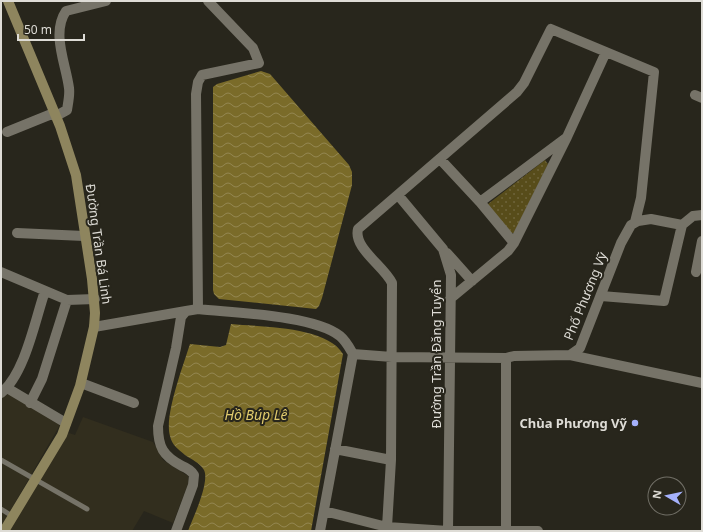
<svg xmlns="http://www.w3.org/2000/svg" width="703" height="532" font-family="'Noto Sans',sans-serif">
<defs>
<pattern id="park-dots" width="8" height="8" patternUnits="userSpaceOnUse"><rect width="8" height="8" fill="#574c1a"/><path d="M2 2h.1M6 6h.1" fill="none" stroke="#6f653b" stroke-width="1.8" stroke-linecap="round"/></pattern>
<pattern id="water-waves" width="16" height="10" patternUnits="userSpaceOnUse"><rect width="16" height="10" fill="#7a6b29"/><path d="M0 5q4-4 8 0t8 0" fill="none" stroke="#938651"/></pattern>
</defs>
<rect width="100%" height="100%" fill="#28261c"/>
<path fill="#322e1e" d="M8 392 61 423 1 527V398Z
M83 417 153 442 163 460 188 476V484L173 523 144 511 132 531H7L66 432 75 435Z"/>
<path fill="url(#park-dots)" d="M545 160 548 164 514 233H511L488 206V204Z"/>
<path fill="url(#water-waves)" d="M261 71 270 74 349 165 352 172V185L322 298 319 306 316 309 219 299 214 294 213 290V87L217 84Z
M231 324C260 327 327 326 343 354L311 531H188C193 518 210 482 204 470 199 462 192 460 185 455 178 449 172 445 170 436 164 416 183 366 190 344L220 347 226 345Z"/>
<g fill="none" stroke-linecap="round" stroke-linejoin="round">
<path stroke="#767368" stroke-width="5" d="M1 460 87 509
M1 509 12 516"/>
<path stroke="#767368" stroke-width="10" d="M695 95 702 98
M56 116 67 110C68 103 70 95 69 88 66 64 51 33 66 11L106 1
M7 132 54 113
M440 159 480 202 514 243
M398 195 443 249 451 275 448 531
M480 202 566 138
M17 233 84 236
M447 253 472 281
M1 272 67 300 95 299
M696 272 702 241
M601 296 664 301 682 225
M450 299 508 251 514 243 567 137 606 52
M198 309 196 94 198 82 202 75 259 63 253 48 208 1
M94 327 186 311
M353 354 392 357 506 358 514 356 570 355 580 348 621 243 631 225 638 221 651 219 682 225 693 216 702 215
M570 355 702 383
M81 383 134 403
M7 388 66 423
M1 393C25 374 35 320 45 291
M30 403 42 379 67 300
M335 449 391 460
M324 511 387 527 448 531H538
M387 527 391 460 392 283C384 266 353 248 358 229L517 92 524 83 551 29 654 72 641 198 635 222
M176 531 193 485 194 475C191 470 187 468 182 466 163 456 158 447 158 426L176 348 181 317 186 311 198 309C234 313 314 315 340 336 346 341 349 347 353 354L320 531
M506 531V358"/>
<path stroke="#8e855e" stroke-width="10" d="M4 531 62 435 80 386 94 327 95 313 92 279 76 175 60 126 8 1"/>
</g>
<circle fill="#a5b1fc" stroke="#28261c" stroke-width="1.5" cx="635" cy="423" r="4"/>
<g text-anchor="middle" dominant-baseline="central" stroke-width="4" stroke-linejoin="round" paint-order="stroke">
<g font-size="13" fill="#dedcd6" stroke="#28261c">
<text transform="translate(99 244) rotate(82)">Đường Trần Bá Linh</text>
<text transform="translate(585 296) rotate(-68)">Phố Phương Vỹ</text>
<text transform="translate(436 354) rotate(-90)">Đường Trần Đăng Tuyển</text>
</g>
<g font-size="13" font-weight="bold" fill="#dedcd6" stroke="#28261c" text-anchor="end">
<text x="627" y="423">Chùa Phương Vỹ</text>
</g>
<g font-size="14" font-style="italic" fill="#e1cb6d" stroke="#28261c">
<text x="256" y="414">Hồ Búp Lê</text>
</g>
</g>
<rect width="703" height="532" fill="none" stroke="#dedcd6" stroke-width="4"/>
<g transform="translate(667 496) rotate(279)"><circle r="19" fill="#28261c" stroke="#716f66"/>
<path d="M0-3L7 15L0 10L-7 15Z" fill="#a5b1fc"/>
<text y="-6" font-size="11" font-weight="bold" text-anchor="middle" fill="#dedcd6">N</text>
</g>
<path d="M18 34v6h66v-6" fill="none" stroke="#dedcd6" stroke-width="2"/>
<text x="24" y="34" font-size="12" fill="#dedcd6" stroke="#28261c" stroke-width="3" paint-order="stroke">50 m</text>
</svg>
